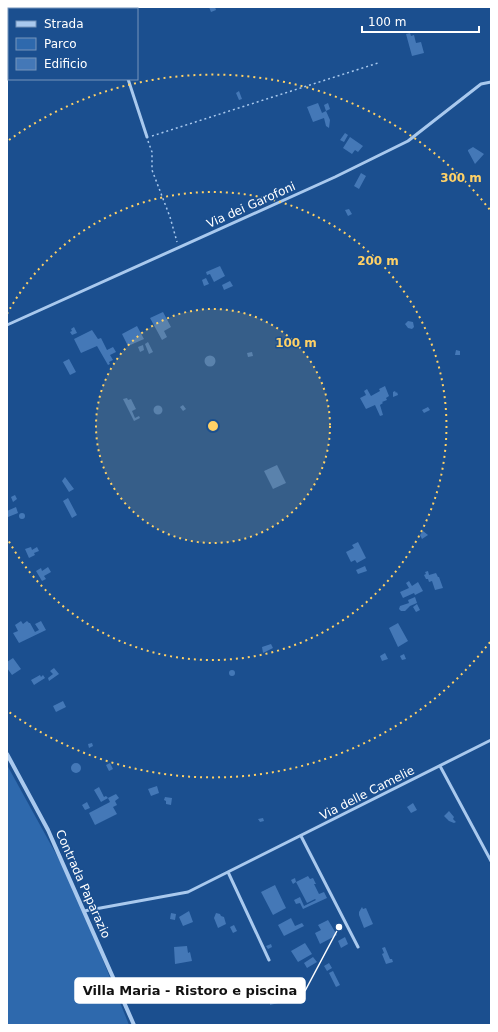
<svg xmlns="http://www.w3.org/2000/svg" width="498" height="1032" font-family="'DejaVu Sans',sans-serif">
<rect width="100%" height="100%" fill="#1b4f8f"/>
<path fill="#2e69ad" d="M7 765 72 883 129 1025H7Z"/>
<path fill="#4478b7" d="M209 7H215L216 10 211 12Z
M410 33 411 36 414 35 416 43 421 42 424 53 412 56 406 34Z
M239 91 242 99 239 100 236 93Z
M318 103 322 113 326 111 330 120 329 128 326 126 324 118 313 122 307 107Z
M328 103 330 109 326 111 324 105Z
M345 133 348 135 344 142 340 140Z
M350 137 363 146 358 152 355 150 352 154 343 148Z
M473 147 484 154 475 164 468 151V150Z
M361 173 366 176 359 189 354 186Z
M349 209 352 214 348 216 345 210Z
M220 266 225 276 214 282 210 274 207 275 206 272Z
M206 278 209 284 204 286 202 280Z
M230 281 233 286 224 290 222 285Z
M163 312 171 327 164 331 167 337 162 340 150 318Z
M408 321 413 322 414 327 412 329 408 328 405 324Z
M137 326 144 339 128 346 122 334Z
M74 327 77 333 72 335 70 332 72 331 71 329Z
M92 330 98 339 101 338 107 350 113 347 116 352 110 355 113 360 109 362 110 364 108 365 97 346 81 353 74 339Z
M148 342 153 352 149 354 145 344Z
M143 345 144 350 140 352 138 347Z
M456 350 460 351V355H455Z
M252 352 253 356 248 357 247 353Z
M204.5 361a5.5 5.5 0 1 1 11 0a5.5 5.5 0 1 1-11 0Z
M69 359 76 372 70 375 63 362Z
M385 386 389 396 386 398 387 400 382 402 383 403 380 405 383 415 380 416 375 405 366 409 360 398 366 395 364 391 367 389 371 396 380 391 379 389Z
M395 391 396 393 397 392 398 395 393 397V392Z
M127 398 128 400 131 399 136 409 132 411 135 418 139 416 140 418 134 421 123 399Z
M183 405 186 409 183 411 180 407Z
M153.5 410a4.5 4.5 0 1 1 9 0a4.5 4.5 0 1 1-9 0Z
M428 407 430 410 424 413 422 410Z
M277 465 286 483 273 489 264 471Z
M65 477 74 489 69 492 62 481Z
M15 495 17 499 13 502 11 497Z
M68 498 77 515 72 518 63 501Z
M16 507 18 513 8 517 7 511Z
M19 516a3 3 0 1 1 6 0a3 3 0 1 1-6 0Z
M423 531 428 535 422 539 420 535Z
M358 542 366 558 357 563 355 560 351 562 346 552 354 548 352 545Z
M31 547 32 550 37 547 39 551 34 553 35 555 29 558 25 549Z
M365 566 367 571 358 574 356 570Z
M48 567 51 572 44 576 46 579 42 581 36 571 41 568 42 571Z
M428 571 429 575 436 573 438 577H439L443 588 435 590 432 581 429 582 428 579H426L424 575 426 574 425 572Z
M409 581 412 586 418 582 423 591 415 595 414 593 403 598 400 592 409 588 406 583Z
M415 597 417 603 410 606 405 611H401L399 609 400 606 409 603 408 600Z
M417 604 420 610 416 612 413 607Z
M21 621 23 624 27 621 29 623H30L35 632 39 630 35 624 41 621 46 630 19 643 13 633 18 631 15 625Z
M398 623 408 641 398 647 389 628Z
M271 644 273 648 263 653 262 647Z
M385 653 388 659 382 661 380 656Z
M404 654 406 659 402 660 400 656Z
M13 658 21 669 12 675 7 668V662Z
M54 668 59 674 49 681 48 678 53 674 50 671Z
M229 673a3 3 0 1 1 6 0a3 3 0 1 1-6 0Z
M40 675 41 677 43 675 45 678 34 685 31 680Z
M63 701 66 707 56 712 53 706Z
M92 743 93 746 89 748 88 744Z
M71 768a5 5 0 1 1 10 0a5 5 0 1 1-10 0Z
M110 763 113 769 109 771 106 765Z
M157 786 159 793 151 796 148 789Z
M99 787 104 797 106 796 108 798 101 802 94 790Z
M116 794 119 798 115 801 117 805 113 807 117 814 95 825 89 813 110 802 108 798Z
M165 797 172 798 171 805 166 804V801L164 800Z
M87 802 90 808 85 810 82 805Z
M413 803 417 810 411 813 407 807Z
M449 811 454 817 453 819 456 822 454 823 449 821 444 816Z
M263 818 264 821 260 822 258 819Z
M308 876 310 879 313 878 316 884H314L319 894 324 892 327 898 303 909 300 903 296 904 294 900 300 897 304 906 316 900 315 899 307 903 296 882 293 884 291 880 295 878 296 882Z
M275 885 286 908 273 915 261 892Z
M362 907 363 909 366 908 373 924 364 928 359 915V912Z
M189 911 193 922 183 926 179 917Z
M171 913 176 914 175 920 170 919Z
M216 913 220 914 221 916 224 917 226 924 218 928 214 918Z
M291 918 295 926 302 923 304 926 284 936 278 925Z
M328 920 337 935 320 944 315 933 321 930 318 925Z
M234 925 237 931 233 933 230 927Z
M345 937 348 944 341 948 338 941Z
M305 943 312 954 298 962 291 951Z
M271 944 272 947 268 949 266 946Z
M187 946 188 953 190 952 192 961 175 964 174 947Z
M385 947 390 959H392L393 962 386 964 382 954 384 953 382 948Z
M313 957 317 962 307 968 304 963Z
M329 963 332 968 327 971 324 966Z
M333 971 340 985 336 987 329 973Z
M281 994 283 999 278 1001V1003L270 1005V1003L275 999 274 997Z"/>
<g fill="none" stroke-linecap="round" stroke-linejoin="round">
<path stroke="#a9c9ee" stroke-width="1.5" stroke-dasharray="2 3" stroke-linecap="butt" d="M152 136 378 63
M148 141 152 152V170L170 217 177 242"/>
<path stroke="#a9c9ee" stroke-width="3" d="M104 7V9
M128 79 147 137
M7 325 335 177 408 141 481 84 491 82
M440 766 491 861
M301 836 358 947
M228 872 269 960
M84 911 188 892 491 740"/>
<path stroke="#a9c9ee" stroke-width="4" d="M7 754 48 830 134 1025"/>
</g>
<circle cx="213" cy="426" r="117" fill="#ffd166" fill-opacity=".12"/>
<g fill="none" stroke="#ffd166" stroke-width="2" stroke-dasharray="2 4">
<circle cx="213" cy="426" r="117"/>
<path d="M7 314A234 234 0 1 1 7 538"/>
<path d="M490 642A351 351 0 0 1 9 712M9 140A351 351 0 0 1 490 210"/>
</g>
<g text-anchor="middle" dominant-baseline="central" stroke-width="3" stroke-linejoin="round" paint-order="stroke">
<g font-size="12" fill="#fff" stroke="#1b4f8f">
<text transform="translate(251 205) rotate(-24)">Via dei Garofoni</text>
<text transform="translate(367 793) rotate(-27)">Via delle Camelie</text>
<text transform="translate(83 884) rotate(66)">Contrada Paparazio</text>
</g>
</g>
<circle cx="213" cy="426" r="6" fill="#ffd166" stroke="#1b4f8f" stroke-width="2"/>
<g font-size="12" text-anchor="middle" font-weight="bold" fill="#ffd166" stroke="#1b4f8f" stroke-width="3" stroke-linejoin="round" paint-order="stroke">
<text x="461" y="182">300 m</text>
<text x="378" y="265">200 m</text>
<text x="296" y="347">100 m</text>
</g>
<path fill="none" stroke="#fff" stroke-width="1.5" d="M339 927L305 991"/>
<circle fill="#fff" stroke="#1b4f8f" stroke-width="1.5" cx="339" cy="927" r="4"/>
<rect fill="#fff" stroke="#fff" stroke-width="1.5" x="75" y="978" width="230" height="25" rx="4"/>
<g font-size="13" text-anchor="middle" font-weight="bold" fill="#111">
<text x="190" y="995">Villa Maria - Ristoro e piscina</text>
</g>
<rect width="498" height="1032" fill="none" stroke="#ffffff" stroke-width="16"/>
<rect x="8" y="8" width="130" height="72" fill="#1b4f8f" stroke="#7695bc"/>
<rect x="16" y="21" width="20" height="6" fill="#a9c9ee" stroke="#7695bc"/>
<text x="44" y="28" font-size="12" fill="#ffffff">Strada</text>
<rect x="16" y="38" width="20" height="12" fill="#2e69ad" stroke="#7695bc"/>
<text x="44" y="48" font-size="12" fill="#ffffff">Parco</text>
<rect x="16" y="58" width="20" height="12" fill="#4478b7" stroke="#7695bc"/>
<text x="44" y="68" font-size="12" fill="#ffffff">Edificio</text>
<path d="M362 26v6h117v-6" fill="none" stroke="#ffffff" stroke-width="2"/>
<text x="368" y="26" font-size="12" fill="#ffffff" stroke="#1b4f8f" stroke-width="3" paint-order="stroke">100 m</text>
</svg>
